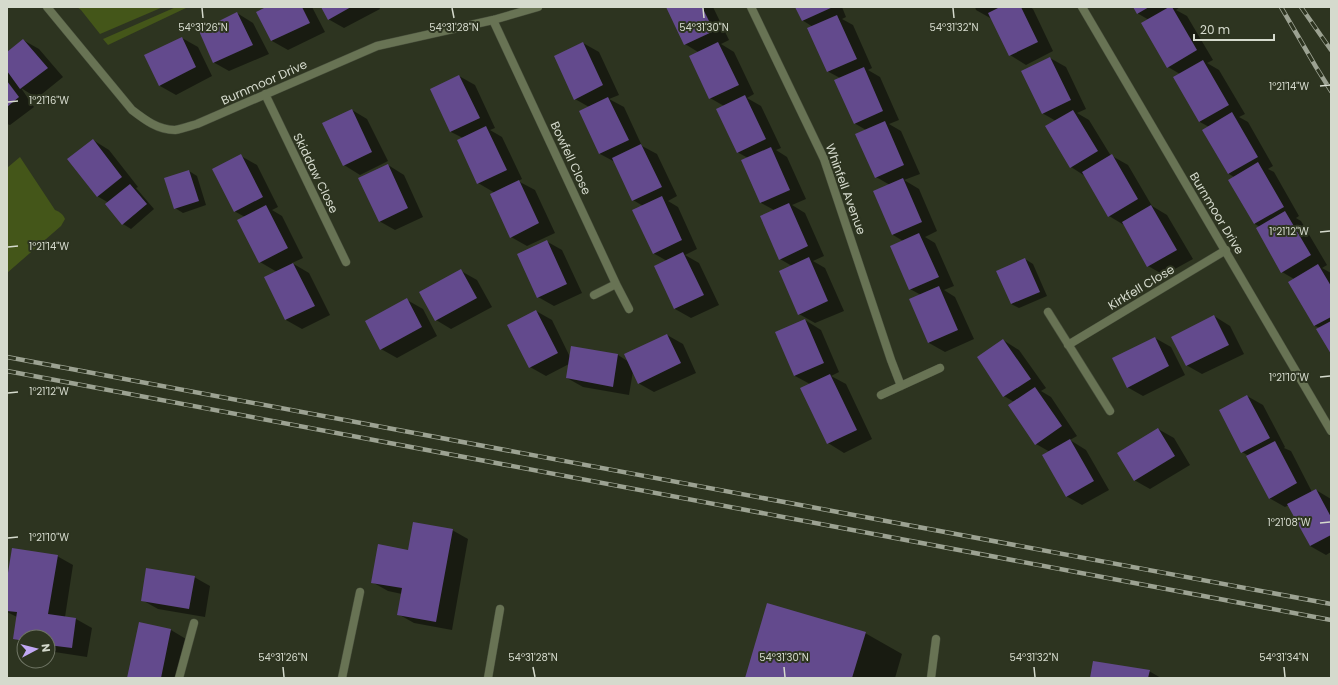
<svg xmlns="http://www.w3.org/2000/svg" width="1338" height="685" font-family="Poppins,sans-serif">
<rect width="100%" height="100%" fill="#2d3420"/>
<path fill="#445619" d="M77 7H163L100 34 81 10Z
M176 7H188L108 45 103 39Z
M20 157 55 210C60 212 63 214 65 219L61 226 7 273V168Z"/>
<path fill="#0007" d="M268 7H312L325 32 288 50 272 41 258 12Z
M322 7H379L380 9 344 28 328 19Z
M667 7H713L729 40 721 44 734 52 754 94 747 98 761 106 781 148 776 150 787 157 806 199 792 205 805 213 824 256 813 261 825 268 844 311 815 323 799 314 792 266 780 259 774 210 761 203 742 160 748 158 737 152 724 106 710 98 698 52 685 44Z
M796 7H842L846 17 842 19 853 25 872 68 868 70 880 77 899 120 889 124 901 131 920 174 904 180 919 189 937 231 925 237 935 243 954 286 944 290 955 297 974 339 945 352 929 343 910 300 921 295 910 289 903 241 893 235 874 192 890 185 876 177 866 130 854 123 840 78 827 71 813 27 802 20Z
M975 7H1030L1033 9 1053 51 1026 65 1010 55 992 19 976 10Z
M1134 7H1180L1176 10 1187 16 1213 60 1207 63 1219 70 1245 114 1239 117 1248 122 1273 166 1268 169 1274 172 1299 216 1296 218 1301 221 1327 265 1322 268 1331 273V352L1320 328 1315 326 1290 282 1294 279 1282 272 1260 227 1255 224 1234 177 1229 174 1209 127 1200 122 1175 78 1180 74 1168 67 1149 20 1137 13Z
M237 13 253 23 269 54 229 71 213 62Z
M182 38 198 47 212 76 176 95 160 86Z
M23 40 39 49 63 77 37 98 21 88 34 107 10 125 7 124V72L10 74 7 69V53Z
M583 43 599 52 619 95 609 99 624 107 642 146 657 154 677 196 668 201 678 207 697 249 685 255 699 263 719 305 691 318 675 309 655 266 667 261 653 253 643 206 633 200 615 162 600 154 580 111 589 107 575 99Z
M1050 58 1066 67 1086 109 1077 113 1089 120 1111 156H1112L1128 165 1152 206 1167 215 1193 259 1164 275 1148 266 1124 225 1109 216 1085 176 1071 167 1056 121 1042 113Z
M459 76 475 85 495 128 490 130 502 137 522 179 518 181 535 190 555 233 527 246 511 237 495 193 478 183 463 138 451 132 431 90Z
M352 110 367 119 388 161 360 175 344 165Z
M93 140 109 150 138 187 136 188 154 209 131 229 123 224 109 203 97 196Z
M241 156 257 165 278 207 272 210 282 216 303 258 292 263 309 273 330 315 302 329 286 320 265 278 277 272 260 262 245 217 234 211Z
M388 165 404 175 423 217 395 230 379 221Z
M189 171 197 176 206 205 183 213 175 208Z
M546 241 562 250 582 293 554 306 538 297Z
M1025 259 1033 264 1047 296 1019 308 1011 304Z
M461 271 477 280 492 307 451 329 436 320Z
M407 300 423 309 437 336 397 358 381 349Z
M536 311 552 320 570 357 572 347 618 355 629 362 667 335 683 344 696 373 654 392 638 383 633 371 629 395 583 387 567 378 569 364 546 376 530 367Z
M1214 316 1230 326 1244 354 1202 374 1186 365Z
M805 320 821 330 839 372 831 376 846 384 872 439 844 453 828 443 810 384 795 376 776 333Z
M1155 338 1171 347 1185 375 1143 396 1127 387Z
M1003 340 1019 350 1046 388 1041 391 1051 397 1077 436 1070 440 1086 450 1109 490 1082 505 1066 496 1050 452 1036 444 1014 402 1004 396 978 358Z
M1247 396 1263 405 1285 447 1284 448 1291 451 1312 492 1316 490 1331 499V552L1326 555 1310 546 1289 505 1285 507 1269 498 1249 456 1242 452Z
M1158 429 1174 438 1190 465 1150 489 1134 480Z
M452 530 468 539 452 630 414 623 398 614 402 594 388 591 372 582 408 551Z
M57 556 73 565 65 617 76 619 92 628 87 657 48 651V637H24V644L14 638 17 617 7 612V586Z
M194 577 210 586 205 617 158 609 142 600Z
M171 630 186 639 178 678H128Z
M865 633 902 654 895 678H746Z
M1149 671 1161 678H1091Z"/>
<path fill="#634a8d" d="M266 7H302L310 23 271 41 256 12Z
M321 7H351L328 20Z
M666 7H702L714 31 684 45Z
M795 7H833L802 21Z
M1000 7H1021L1038 42 1009 56 988 13Z
M1133 7H1149L1137 14Z
M1169 7H1172L1197 50 1167 68 1141 23Z
M237 12 253 45 213 63 199 31Z
M837 15 857 59 827 72 807 28Z
M182 37 196 67 159 86 144 55Z
M23 39 48 68 20 89 7 71V52Z
M583 42 603 85 574 100 554 56Z
M718 42 739 85 709 99 689 56Z
M1050 57 1071 100 1042 114 1021 71Z
M1203 60 1229 105 1199 122 1173 77Z
M864 67 883 111 854 124 834 80Z
M459 75 480 118 450 132 430 89Z
M7 81 19 97 7 107Z
M745 95 766 139 737 153 716 109Z
M608 97 629 140 599 154 579 111Z
M352 109 372 152 343 166 322 123Z
M1073 110 1098 151 1070 168 1045 126Z
M1232 112 1258 157 1228 174 1202 130Z
M885 121 904 165 875 178 855 134Z
M486 126 507 170 477 184 457 140Z
M93 139 122 177 97 197 67 159Z
M641 144 662 187 632 201 612 158Z
M771 147 790 190 760 203 741 160Z
M241 154 263 197 234 212 212 169Z
M1112 154 1138 199 1108 217 1082 172Z
M1258 162 1284 207 1254 224 1228 180Z
M388 164 408 208 379 222 358 178Z
M189 170 199 201 174 209 164 178Z
M903 178 922 222 892 235 873 191Z
M519 180 539 223 510 238 490 194Z
M130 184 147 204 122 225 105 204Z
M662 196 682 240 653 254 632 210Z
M789 203 808 246 779 260 760 216Z
M266 205 288 248 259 263 237 220Z
M1151 205 1177 250 1147 267 1122 222Z
M1285 211 1311 255 1281 273 1256 228Z
M919 233 939 277 909 290 890 246Z
M547 240 567 284 537 298 517 254Z
M683 252 704 295 674 309 654 266Z
M809 257 828 301 798 315 779 271Z
M1025 258 1040 292 1011 304 996 271Z
M293 263 315 306 285 320 264 277Z
M1318 264 1331 286V317L1314 326 1288 282Z
M461 269 477 298 435 321 419 292Z
M939 286 958 330 928 343 909 299Z
M407 298 422 327 380 350 365 321Z
M536 310 558 353 529 368 507 325Z
M1214 315 1229 345 1186 366 1171 337Z
M805 319 824 363 794 376 775 332Z
M1331 321V354L1316 329Z
M667 334 681 363 638 384 624 354Z
M1155 337 1169 366 1127 388 1112 358Z
M1003 339 1031 379 1003 397 977 357Z
M571 346 618 354 613 387 566 378Z
M830 374 857 430 827 444 800 388Z
M1035 387 1062 426 1035 445 1008 405Z
M1247 395 1270 438 1241 453 1219 410Z
M1158 428 1175 456 1134 481 1117 453Z
M1070 439 1094 481 1066 497 1042 455Z
M1275 441 1297 483 1269 499 1246 456Z
M1316 489 1331 517V535L1310 546 1287 504Z
M413 522 453 529 436 622 397 615 402 588 371 583 378 544 408 550Z
M12 548 58 555 48 614 76 618 72 648 48 645V637H24V641L13 639 17 612 7 611V579Z
M146 568 195 576 189 609 141 601Z
M767 603 866 632 852 678H745Z
M139 622 171 629 161 678H127Z
M1093 661 1150 670 1148 678H1090Z"/>
<g fill="none" stroke-linecap="round" stroke-linejoin="round">
<defs>
<path id="lane" d="M179 678 194 623
M342 678 360 592
M488 678 500 609
M931 678 936 639"/>
<path id="street" d="M47 7 132 110C145 120 158 130 175 130 182 129 190 126 197 124L377 46 493 20 538 7
M751 7 824 159 891 360 901 386
M1082 7 1331 431
M493 20 616 284 594 295
M265 94 346 262
M616 284 629 309
M1048 312 1110 411
M1068 345 1226 250
M881 395 940 368"/>
</defs>
<use href="#lane" stroke="#484f3c" stroke-width="9"/>
<use href="#street" stroke="#484f3c" stroke-width="9"/>
<use href="#lane" stroke="#687354" stroke-width="8"/>
<use href="#street" stroke="#687354" stroke-width="8"/>
<defs>
<path id="rail" d="M1281 7 1316 67 1331 91
M1301 7 1331 50
M7 357 1331 604
M7 371 1331 620"/>
</defs>
<use href="#rail" stroke="#9ca292" stroke-width="4.5"/>
<use href="#rail" stroke="#2d3420" stroke-width="3" stroke-dasharray="9" stroke-linecap="butt"/>
</g>
<path fill="none" stroke="#d5dacd" stroke-width="1.5" d="M202 8 203 18M452 8 454 18M703 8 704 18M953 8 954 18M1320 86 1330 85M8 102 18 101M1320 232 1330 231M8 247 18 246M1320 377 1330 376M8 393 18 392M1320 523 1330 522M8 538 18 537M283 667 284 677M533 667 535 677M784 667 785 677M1034 667 1035 677M1284 667 1285 677"/>
<g text-anchor="middle" dominant-baseline="central" stroke-width="4" stroke-linejoin="round" paint-order="stroke">
<g font-size="12" fill="#d5dacd" stroke="#2d3420">
<text transform="translate(264 82) rotate(-24)">Burnmoor Drive</text>
<text transform="translate(571 158) rotate(65)">Bowfell Close</text>
<text transform="translate(316 173) rotate(64)">Skiddaw Close</text>
<text transform="translate(846 189) rotate(70)">Whinfell Avenue</text>
<text transform="translate(1217 213) rotate(59)">Burnmoor Drive</text>
<text transform="translate(1141 287) rotate(-31)">Kirkfell Close</text>
</g>
</g>
<g font-size="10" text-anchor="middle" fill="#d5dacd" stroke="#2d3420" stroke-width="4" stroke-linejoin="round" paint-order="stroke">
<text x="203" y="31">54°31'26"N</text>
<text x="454" y="31">54°31'28"N</text>
<text x="704" y="31">54°31'30"N</text>
<text x="954" y="31">54°31'32"N</text>
<text x="1289" y="90">1°21'14"W</text>
<text x="49" y="104">1°21'16"W</text>
<text x="1289" y="235">1°21'12"W</text>
<text x="49" y="250">1°21'14"W</text>
<text x="1289" y="381">1°21'10"W</text>
<text x="49" y="395">1°21'12"W</text>
<text x="1289" y="526">1°21'08"W</text>
<text x="49" y="541">1°21'10"W</text>
<text x="283" y="661">54°31'26"N</text>
<text x="533" y="661">54°31'28"N</text>
<text x="784" y="661">54°31'30"N</text>
<text x="1034" y="661">54°31'32"N</text>
<text x="1284" y="661">54°31'34"N</text>
</g>
<rect width="1338" height="685" fill="none" stroke="#d5dacd" stroke-width="16"/>
<g transform="translate(36 649) rotate(83)"><circle r="19" fill="#2d3420" stroke="#707665"/>
<path d="M0-3L7 15L0 10L-7 15Z" fill="#c1a8f3"/>
<text y="-6" font-size="11" font-weight="bold" text-anchor="middle" fill="#d5dacd">N</text>
</g>
<path d="M1194 34v6h80v-6" fill="none" stroke="#d5dacd" stroke-width="2"/>
<text x="1200" y="34" font-size="12" fill="#d5dacd" stroke="#2d3420" stroke-width="3" paint-order="stroke">20 m</text>
</svg>
